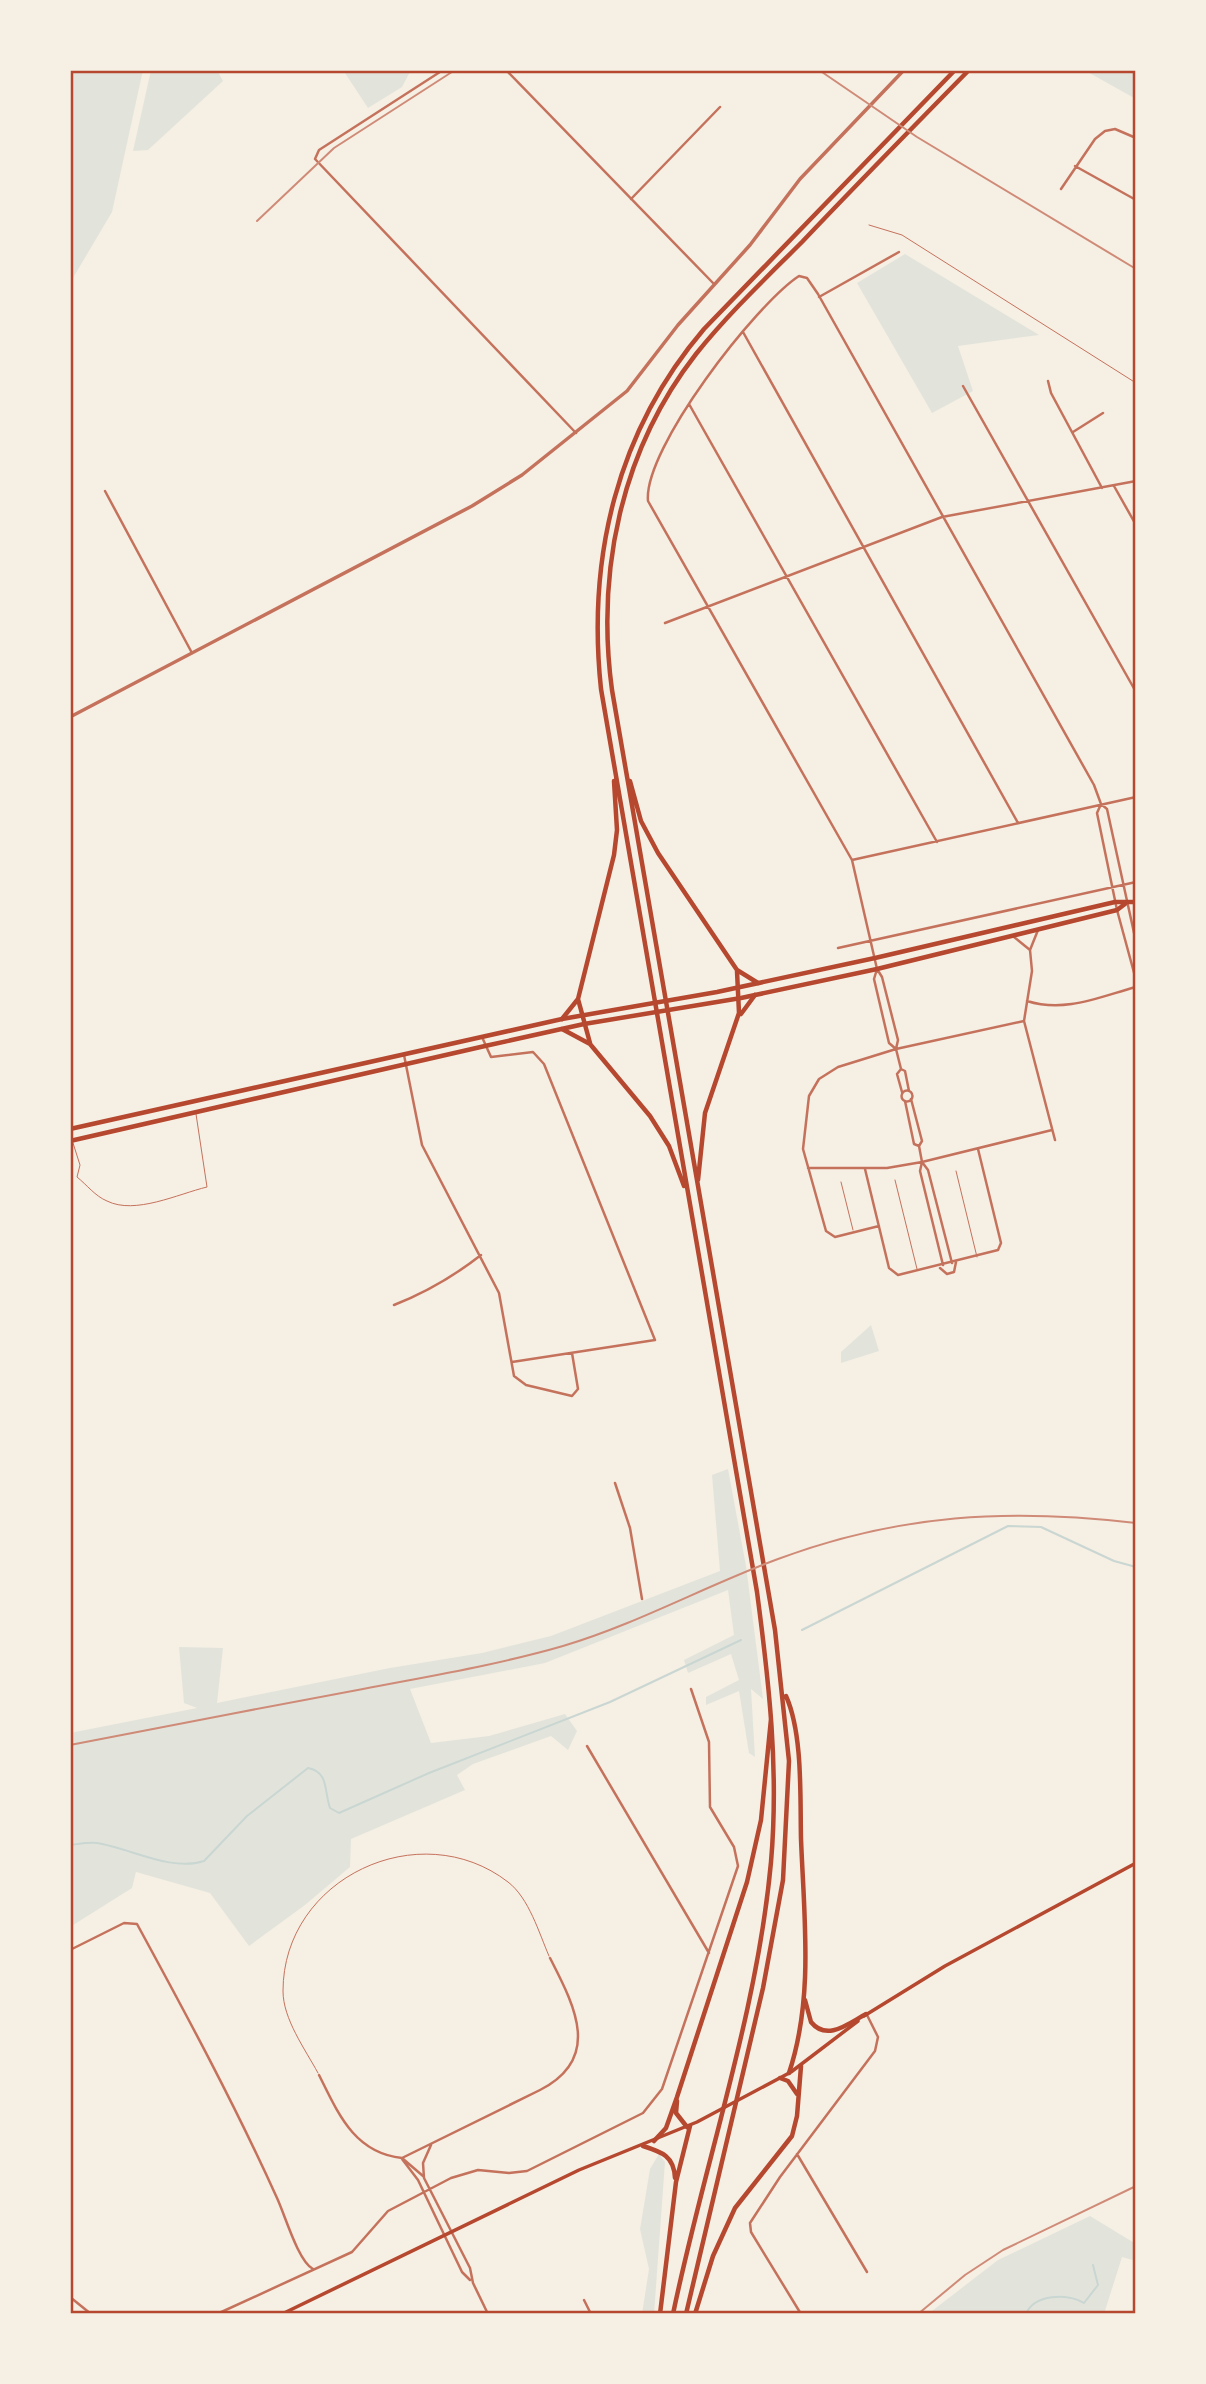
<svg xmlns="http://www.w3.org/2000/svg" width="1206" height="2384" font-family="'Public Sans',sans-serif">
<rect width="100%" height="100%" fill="#f6efe4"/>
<path fill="#e2e4dc" d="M70 70H143L112 212 70 283Z
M151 70H217L223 81 148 150 133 151Z
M343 70H411L402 87 368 108Z
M1084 70H1136V99Z
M905 254 1039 335 958 346 973 391 932 413 857 283Z
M871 1325 879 1351 841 1363V1352Z
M728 1469 746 1566 763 1699 751 1689 755 1757 749 1753 739 1691 706 1705V1697L739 1680 731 1654 688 1673 684 1660 734 1635 728 1590 545 1663 410 1689 431 1743 489 1736 565 1714 577 1731 568 1750 551 1736 473 1764 457 1775 465 1790 351 1839 350 1867 305 1905 249 1946 210 1893 136 1872 132 1888 70 1927V1733L197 1708 184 1703 179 1647 223 1648 217 1703 390 1668 482 1653 551 1636 720 1571 712 1475Z
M659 2154 665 2162 654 2314H642L649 2269 640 2229 650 2169Z
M1090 2216 1136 2244V2261L1122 2257 1104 2314H928L998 2260Z"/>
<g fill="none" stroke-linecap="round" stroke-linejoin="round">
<path stroke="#c9d6d2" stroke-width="2" d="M802 1630 1008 1526 1041 1527 1114 1561 1136 1567
M70 1845C79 1844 88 1842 97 1843 130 1848 171 1872 204 1861L247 1816 308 1768C329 1772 324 1791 330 1808L339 1813 429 1773 610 1702 741 1640
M1026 2314C1034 2294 1068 2293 1084 2303L1098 2285 1093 2265"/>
<path stroke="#c5725c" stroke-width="1" d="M869 225 902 235 1136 383
M73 1143 80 1165 77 1177C87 1185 95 1196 107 1201 135 1215 178 1194 207 1187L196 1114
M956 1171 977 1257
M895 1180 917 1269
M841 1182 853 1230
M318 2073C305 2049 283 2019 283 1991 283 1878 420 1814 508 1882 529 1898 539 1933 549 1956"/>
<path stroke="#c5725c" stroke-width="2.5" d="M443 70 319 150 315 159 576 433
M506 70 714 284
M1075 166 1136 200
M1061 189 1095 139 1105 131 1115 129 1136 138
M631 199 720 107
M819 297 899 252
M743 332 1018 823
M1048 381 1051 393 1102 488
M963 386 1136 692
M689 404 937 842
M1073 432 1103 413
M1114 486 1136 525
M105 491 192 653
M665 623 942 517 1136 481
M1101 804 1097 813 1117 910 1136 980
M852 860 1136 797
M1038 930 1030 950 1032 971 1024 1021 1055 1140
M1014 937 1030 950
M838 948 1136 882
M877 969 852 860 648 501C643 449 756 304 799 276L807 278 818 294 1094 785 1101 804 1107 809 1136 942
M1027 1001C1065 1013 1099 997 1136 987
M482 1037 491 1057 533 1052 544 1064 655 1340 512 1362
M896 1049 889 1043 874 979 877 969 882 977 898 1040 896 1049 901 1069 905 1071 909 1091
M404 1055 422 1145 499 1293 514 1376 526 1385 572 1396 578 1389 572 1353
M901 1069 897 1074 902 1092
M901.5 1096a5.5 5.5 0 1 1 11 0a5.5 5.5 0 1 1-11 0Z
M911 1099 922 1141 919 1146 922 1162 928 1170 952 1263
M905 1101 914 1144 919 1146
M922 1162 920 1171 943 1265
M808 1168H887L922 1162 1052 1130
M865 1169 889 1268 898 1275 998 1250 1001 1243 978 1149
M879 1226 835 1237 826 1231 803 1149 809 1096 819 1079 838 1067 896 1049 1024 1021
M940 1268 947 1274 954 1272 956 1262
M394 1305C427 1292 453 1277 481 1255
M615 1483 630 1528 642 1599
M587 1746 709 1953
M70 1950 124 1923 137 1924C186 2014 235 2105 277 2198 285 2215 298 2261 313 2269
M319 2075C338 2113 354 2153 402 2158L540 2090C603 2058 574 2005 550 1958
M431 2145 423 2163 424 2178 470 2268 473 2283 488 2314
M797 2154 867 2272
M402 2158 423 2176
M402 2159 418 2180 462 2272 470 2280
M70 2297 91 2314
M584 2300 591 2314
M217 2314 352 2252 388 2211 451 2178 478 2170 509 2173 527 2171 643 2113 662 2089 738 1866 734 1847 710 1807 709 1742 691 1689
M801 2314 751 2232 750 2223 780 2177 875 2051 878 2037 867 2015"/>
<path stroke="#c5725c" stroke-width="3.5" d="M70 717 472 506 522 475 627 391 678 325 750 245 800 179 904 70"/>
<path stroke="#b5482f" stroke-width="3.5" d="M864 2016 945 1966 1136 1863
M282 2314 579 2170 697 2122 791 2072 858 2021"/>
<path stroke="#b5482f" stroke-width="4.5" d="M70 1129 562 1019 717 992 875 958 1115 902H1136
M70 1141 485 1046 584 1024 741 998 877 969 1117 910 1125 904"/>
<path stroke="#b5482f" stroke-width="4.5" d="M630 781 641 821 658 853 737 970 758 983
M578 999 590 1043
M741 1014 755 995
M562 1019 578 999 614 855 617 830 614 781
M562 1029 590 1044 650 1116 669 1146 684 1186
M698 1180 705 1113 739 1013 737 971
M786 1696C803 1734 800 1797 801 1839 804 1917 814 1998 789 2073
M805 2000 811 2022C827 2042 849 2023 866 2014
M780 2078 788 2081 797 2094
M677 2101 676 2113 687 2127
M654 2141 666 2128 677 2097 747 1882 761 1820 771 1719
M643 2146C662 2152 674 2156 675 2178
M660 2314 676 2182 690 2126
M673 2314C704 2164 757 2015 771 1862 779 1770 769 1682 757 1592L601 689C587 557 617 431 704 329L955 70
M686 2314 763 1988 783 1880 789 1761 775 1630 612 690C596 572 621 450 696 354 728 314 766 278 802 242 857 184 913 127 969 70
M695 2314 713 2256 735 2208 792 2136 797 2116 801 2066"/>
<path stroke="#cf8b77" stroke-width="2" d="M819 70 917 137 1136 269
M257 221 334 148 455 70
M70 1745C168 1726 265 1707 363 1689 430 1676 497 1665 563 1646 637 1624 705 1586 778 1559 899 1514 1009 1508 1136 1523
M918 2314 965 2275 1003 2250 1136 2186"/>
</g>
<rect width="1206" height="2384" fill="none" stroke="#f6efe4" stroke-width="144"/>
<rect x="72" y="72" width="1062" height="2240" fill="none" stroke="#b5482f" stroke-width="2.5"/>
</svg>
